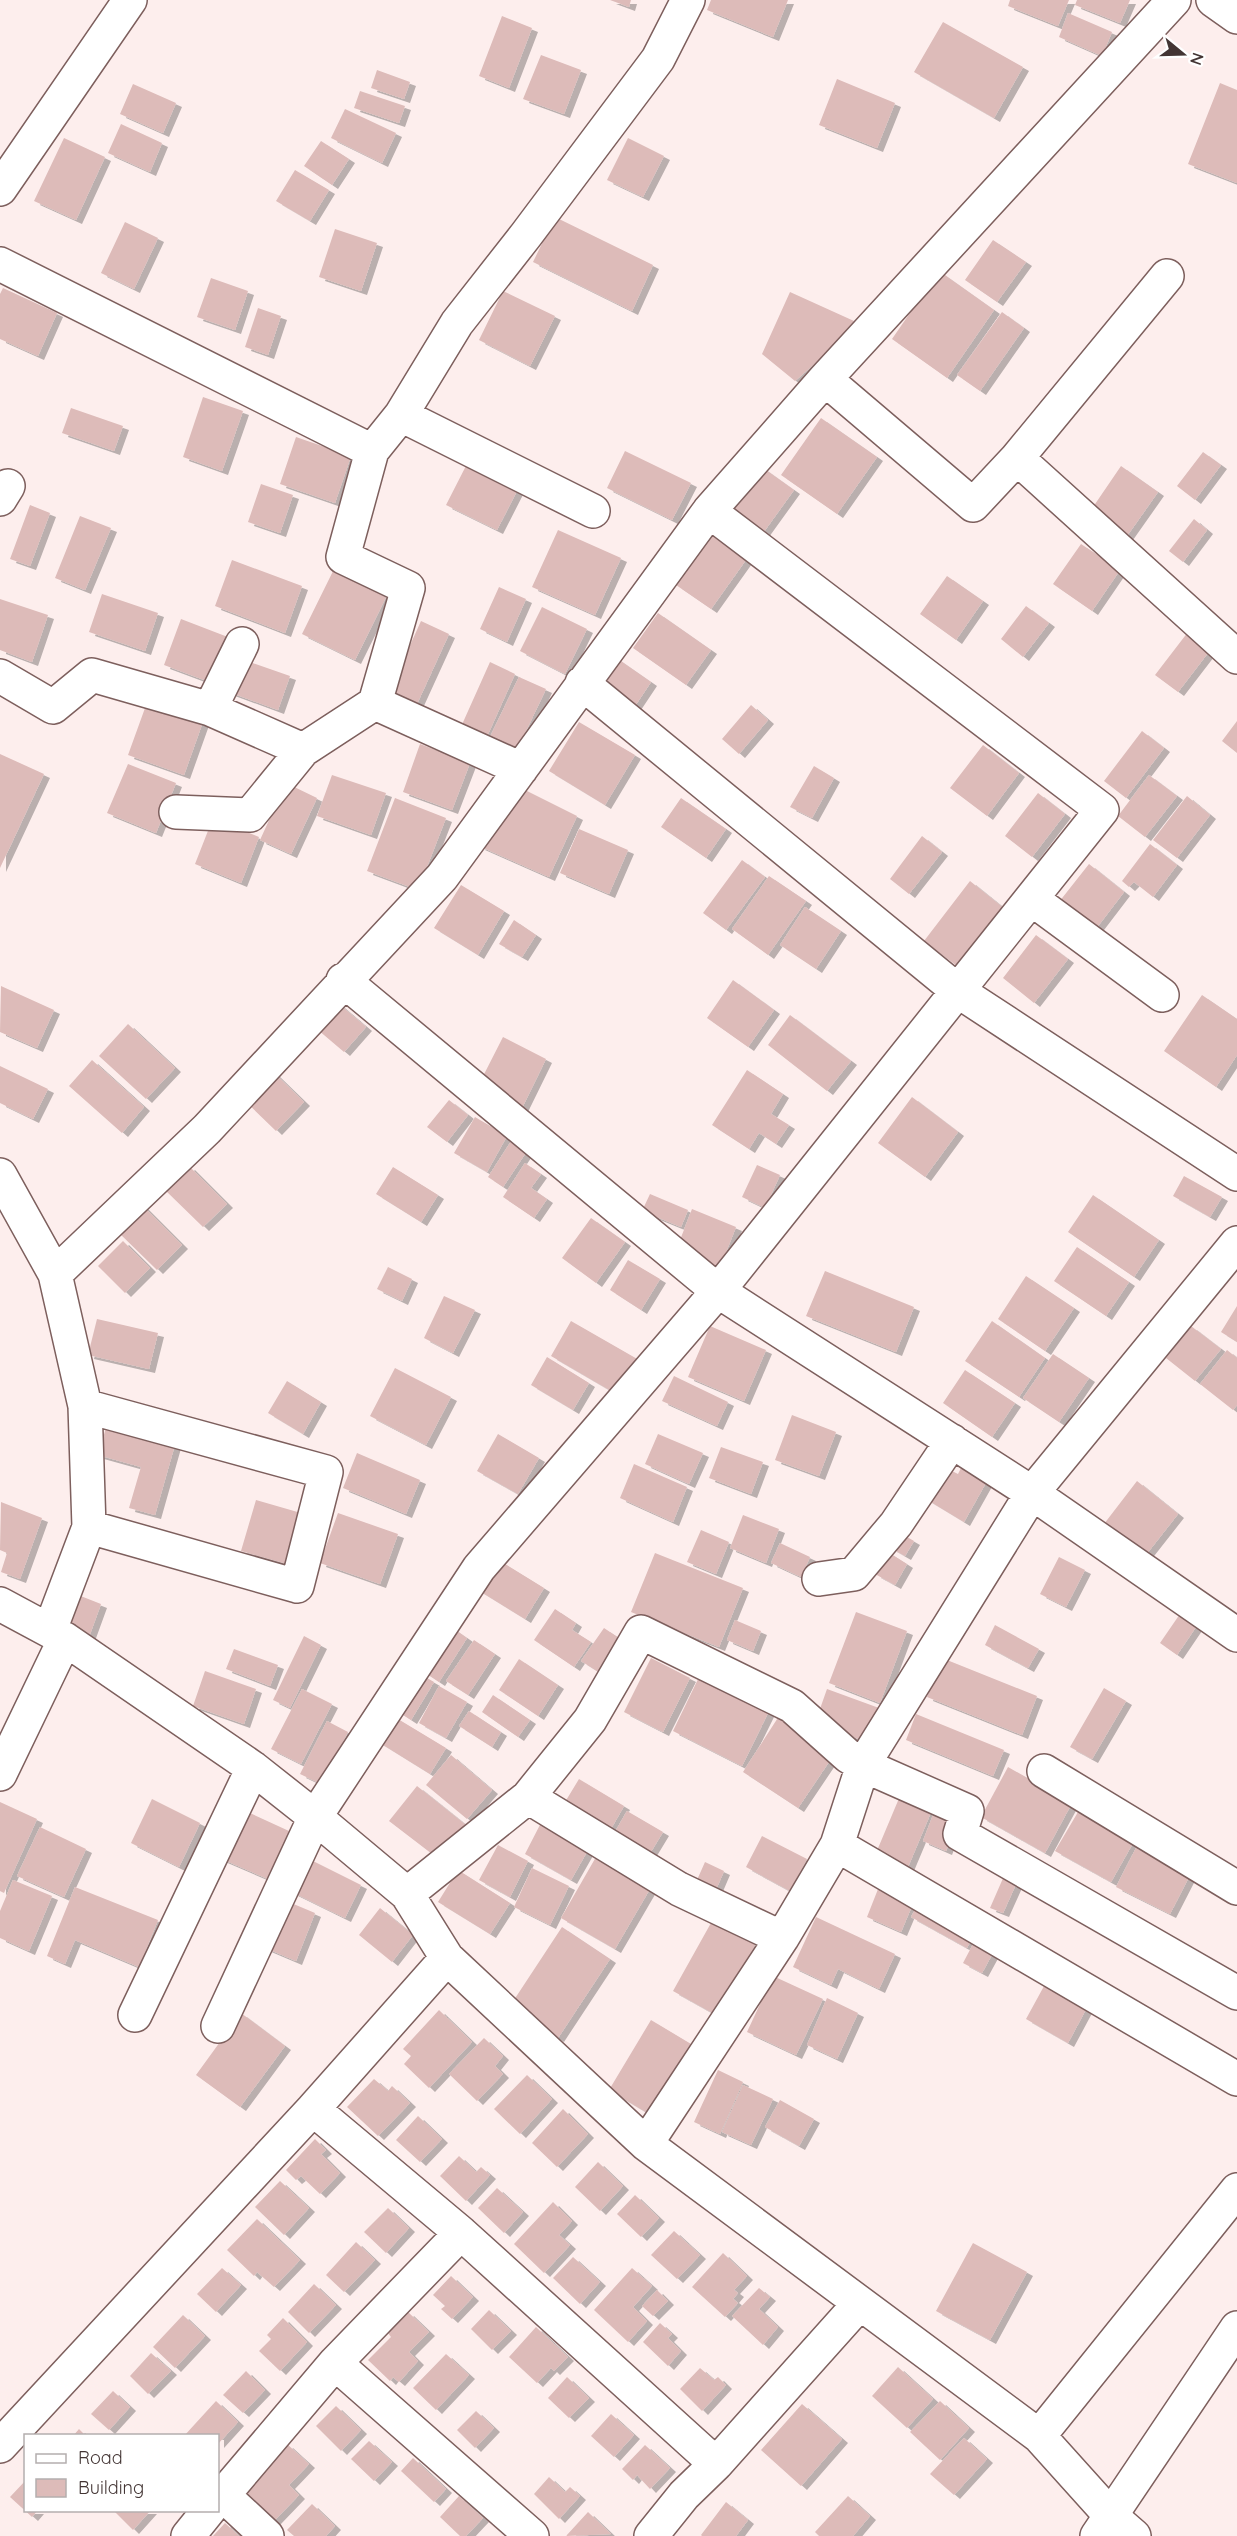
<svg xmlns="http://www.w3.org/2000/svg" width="1237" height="2536" font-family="Quicksand,sans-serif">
<defs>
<filter id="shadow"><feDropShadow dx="6" dy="4" stdDeviation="0" flood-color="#0004"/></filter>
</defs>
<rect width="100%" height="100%" fill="#fdeeed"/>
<path fill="#ddbbb9" filter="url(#shadow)" d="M610 0H631L629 7Z
M711 0H788L773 37 707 10Z
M1010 0H1069L1058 26 1008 6Z
M1077 0H1130L1120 23 1075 5Z
M1068 13 1112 32 1102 56 1059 37Z
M502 16 532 28 509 88 479 76Z
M943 22 1023 67 994 118 914 72Z
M541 55 581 70 564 114 523 99Z
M377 70 410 82 404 99 371 88Z
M837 79 895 103 877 148 819 125Z
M1220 83 1237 90V183L1188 164Z
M133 84 176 103 163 133 120 114Z
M360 91 405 106 399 123 354 108Z
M345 109 396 133 382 163 331 138Z
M121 124 162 143 150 172 108 153Z
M64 138 105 157 76 220 34 201Z
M628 138 664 156 643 197 607 180Z
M321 141 349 159 332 185 304 166Z
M295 170 329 190 310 221 276 201Z
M555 217 653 265 632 311 533 262Z
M125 222 158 238 134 289 101 273Z
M335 229 377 243 361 291 319 277Z
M993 240 1026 262 997 302 965 280Z
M939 271 994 310 947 378 892 339Z
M211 278 248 291 235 330 197 317Z
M3 288 57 313 38 356 0 339V294Z
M503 291 555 316 530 366 479 340Z
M790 292 854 321 847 335 795 381 762 354Z
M258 308 281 316 268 355 245 347Z
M1002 312 1024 328 980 391 957 375Z
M203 397 243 411 222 471 183 457Z
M71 408 123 426 114 451 62 433Z
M821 418 877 457 837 514 781 475Z
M296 437 351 456 335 503 280 484Z
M625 451 691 483 672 520 607 488Z
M1203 452 1221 465 1195 500 1177 486Z
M470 458 521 483 497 530 446 505Z
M759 465 794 490 763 533 729 508Z
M1121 466 1158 492 1127 536 1091 510Z
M261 484 293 495 280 533 248 522Z
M30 505 50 513 30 566 10 559Z
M80 516 111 528 85 590 55 578Z
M1194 519 1207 530 1183 562 1169 551Z
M558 530 621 558 595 615 532 587Z
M712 532 748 557 711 609 676 585Z
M1081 544 1120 570 1092 611 1053 584Z
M232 560 302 586 285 633 215 606Z
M338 561 391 587 355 660 302 634Z
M947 576 983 601 956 640 920 614Z
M499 587 526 599 507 642 480 629Z
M102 594 158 613 145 651 89 632Z
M0 599 48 615 32 662 0 650Z
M1026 606 1049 623 1023 657 1001 639Z
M542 607 587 629 565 674 520 651Z
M658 613 711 650 686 685 633 648Z
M181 619 233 639 215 684 164 665Z
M421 621 449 634 417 704 389 692Z
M1188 632 1211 649 1178 692 1155 675Z
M615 657 651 682 633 709 596 683Z
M241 659 290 676 278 710 229 692Z
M490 662 515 674 485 741 460 729Z
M519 677 546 689 516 752 489 739Z
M149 697 205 716 184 775 128 755Z
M751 705 768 720 739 754 722 739Z
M1237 721V753L1222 741Z
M579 722 635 755 605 805 549 771Z
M1142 731 1164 748 1126 798 1104 781Z
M420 744 470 763 452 810 403 792Z
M983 745 1019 773 987 816 950 788Z
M0 754 44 774 0 868Z
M128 764 176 783 156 833 107 813Z
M814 766 834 778 812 818 790 807Z
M332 775 386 793 371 835 317 816Z
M1149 775 1177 796 1145 837 1118 816Z
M286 783 317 798 291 854 260 840Z
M519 787 577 816 549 877 479 846Z
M1038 793 1065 814 1032 857 1005 836Z
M1187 796 1210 815 1177 858 1153 840Z
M395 798 446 818 418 890 367 871Z
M681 798 726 829 706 858 661 827Z
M213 818 259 837 241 883 195 864Z
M579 829 628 850 609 894 560 873Z
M922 836 942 852 909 894 890 879Z
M1150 844 1177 865 1153 897 1134 882 1129 887 1122 881Z
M742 860 765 877 726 930 703 913Z
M1089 864 1124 892 1095 930 1059 902Z
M769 876 806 901 768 955 732 929Z
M970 881 1006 910 961 969 924 941Z
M461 885 504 911 478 955 434 928Z
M805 907 841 931 816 969 780 945Z
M514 920 536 935 522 957 499 944Z
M1036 935 1068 959 1034 1003 1003 978Z
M733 980 774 1010 748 1047 707 1018Z
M1 986 54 1010 37 1048 0 1032Z
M1202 995 1237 1019V1055L1216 1087 1164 1051Z
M333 999 366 1027 344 1052 311 1024Z
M790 1015 851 1061 827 1091 768 1045Z
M128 1024 175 1068 146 1099 99 1056Z
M503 1037 546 1059 521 1110 477 1088Z
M92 1060 144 1107 122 1133 69 1086Z
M0 1066 48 1089 33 1119 0 1103Z
M271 1070 304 1102 276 1131 243 1099Z
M747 1070 783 1094 771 1114 789 1125 776 1144 759 1133 749 1149 712 1125Z
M912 1097 958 1132 925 1177 878 1143Z
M449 1100 468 1115 447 1142 427 1127Z
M475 1117 507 1136 487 1172 454 1153Z
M512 1140 527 1151 503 1187 488 1177Z
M525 1163 541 1174 531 1188 547 1199 534 1218 503 1197Z
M757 1165 780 1175 765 1208 742 1197Z
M189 1166 227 1204 203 1227 165 1190Z
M393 1167 438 1195 421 1222 376 1194Z
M1184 1176 1222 1197 1210 1217 1173 1196Z
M650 1194 688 1210 681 1227 642 1211Z
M1093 1195 1159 1240 1134 1277 1068 1232Z
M141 1204 182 1245 157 1270 116 1230Z
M692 1209 736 1227 719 1270 675 1253Z
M591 1218 625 1242 596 1283 562 1258Z
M123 1241 150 1268 125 1293 98 1266Z
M1077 1247 1129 1282 1106 1316 1054 1281Z
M628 1260 660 1279 641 1310 610 1290Z
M388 1267 412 1279 402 1301 377 1289Z
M825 1271 914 1307 896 1352 806 1316Z
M1026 1276 1074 1308 1045 1351 998 1319Z
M444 1296 475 1310 453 1353 424 1338Z
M1237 1306V1342L1221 1332Z
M97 1319 158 1333 149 1369 88 1355Z
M571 1321 639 1360 618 1395 551 1356Z
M992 1321 1045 1358 1019 1397 965 1361Z
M710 1326 766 1350 744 1401 688 1377Z
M1191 1326 1221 1349 1195 1381 1166 1358Z
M1227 1350 1237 1358V1405L1233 1410 1200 1384Z
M1053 1354 1089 1378 1059 1422 1023 1398Z
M547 1357 589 1383 573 1410 531 1385Z
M395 1368 451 1397 426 1445 370 1416Z
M965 1370 1015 1403 992 1437 943 1403Z
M674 1376 728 1402 717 1426 662 1401Z
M287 1381 321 1402 303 1434 268 1413Z
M792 1415 836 1432 819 1476 775 1460Z
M108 1421 176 1441 155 1515 129 1508 141 1467 98 1455Z
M498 1434 539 1458 518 1494 477 1471Z
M658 1434 703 1453 689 1484 645 1464Z
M721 1447 763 1462 751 1494 709 1478Z
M357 1453 420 1480 406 1514 343 1488Z
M634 1464 687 1487 673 1522 620 1498Z
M962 1466 987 1481 964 1522 926 1499 944 1467 958 1474Z
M1137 1481 1178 1514 1145 1556 1104 1524Z
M256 1500 301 1513 287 1564 241 1551Z
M1 1502 42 1518 20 1579 1 1572 7 1553 0 1550Z
M338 1513 398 1534 380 1584 320 1563Z
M743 1515 779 1529 766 1563 730 1548Z
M701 1530 729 1542 716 1574 687 1562Z
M900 1533 914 1541 905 1556 891 1548Z
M780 1543 810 1557 801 1577 771 1563Z
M888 1552 907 1564 895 1585 875 1574Z
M655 1553 743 1588 719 1647 631 1612Z
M1059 1557 1085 1570 1066 1607 1040 1594Z
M497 1559 544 1588 525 1619 478 1590Z
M73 1593 101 1604 89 1637 60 1627Z
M555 1609 576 1623 572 1630 591 1642 574 1667 534 1640Z
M1182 1611 1198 1624 1177 1655 1160 1643Z
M856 1612 907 1631 880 1703 829 1683Z
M735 1620 761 1631 753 1651 727 1640Z
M444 1622 467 1638 439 1682 415 1666Z
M995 1625 1039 1649 1028 1668 985 1645Z
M604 1628 622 1640 600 1673 581 1661Z
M304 1636 321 1645 290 1708 273 1700Z
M474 1640 495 1654 468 1695 446 1681Z
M234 1649 278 1665 270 1686 226 1669Z
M651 1658 690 1678 663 1732 624 1712Z
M942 1658 1037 1696 1022 1735 927 1697Z
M519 1659 558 1685 538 1716 499 1690Z
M413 1670 434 1682 411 1720 391 1707Z
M205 1671 256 1689 244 1724 193 1706Z
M700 1675 770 1709 742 1766 673 1731Z
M439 1686 467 1702 446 1738 419 1723Z
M1104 1688 1126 1701 1092 1759 1070 1747Z
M302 1689 332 1704 301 1764 271 1749Z
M827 1689 879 1708 867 1742 815 1723Z
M493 1695 530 1720 518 1737 482 1712Z
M469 1711 501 1732 492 1747 459 1726Z
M388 1713 446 1748 430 1774 372 1738Z
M781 1713 837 1750 798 1808 743 1772Z
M916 1714 1004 1750 993 1776 906 1740Z
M327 1721 348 1732 321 1784 300 1774Z
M451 1755 492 1790 467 1819 426 1785Z
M1008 1767 1072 1803 1045 1853 981 1817Z
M579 1779 624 1806 608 1834 562 1807Z
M417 1786 467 1826 436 1857 389 1821Z
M900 1796 932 1810 908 1867 876 1853Z
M152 1799 200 1823 179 1867 131 1843Z
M0 1802 37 1819 4 1893 0 1891Z
M239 1808 289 1831 268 1879 217 1857Z
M935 1810 958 1820 946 1851 923 1841Z
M627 1811 663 1832 646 1860 611 1839Z
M1078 1812 1133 1843 1111 1882 1055 1851Z
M544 1817 592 1843 571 1880 525 1854Z
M40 1827 86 1849 64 1897 17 1876Z
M762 1836 807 1859 790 1891 746 1867Z
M498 1845 528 1861 510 1897 479 1880Z
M1136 1848 1190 1875 1170 1914 1116 1887Z
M600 1850 654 1882 615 1949 561 1918Z
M307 1858 361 1885 345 1918 290 1891Z
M705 1862 724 1871 712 1899 693 1889Z
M532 1868 569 1886 550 1925 514 1907Z
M458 1870 510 1903 490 1934 438 1902Z
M1004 1876 1017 1882 1003 1913 990 1908Z
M882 1879 917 1894 901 1932 867 1917Z
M13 1880 52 1896 29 1951 0 1938V1911Z
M75 1887 158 1920 139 1967 75 1940 65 1964 47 1956Z
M923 1896 978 1927 967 1948 911 1917Z
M284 1900 315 1913 296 1961 263 1947Z
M380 1908 413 1935 392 1962 359 1935Z
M716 1914 759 1938 716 2015 673 1991Z
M816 1917 895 1954 879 1989 838 1969 831 1985 793 1967Z
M562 1927 610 1959 558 2038 510 2006Z
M981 1929 1000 1940 982 1973 963 1963Z
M773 1976 823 1999 796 2055 747 2032Z
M1049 1977 1091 2000 1068 2043 1026 2019Z
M827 1998 858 2013 837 2059 807 2045Z
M439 2010 472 2042 429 2088 404 2064 411 2056 403 2049Z
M241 2013 285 2046 240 2107 196 2075Z
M651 2020 691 2044 649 2114 609 2090Z
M484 2038 503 2056 495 2066 503 2074 477 2101 449 2074Z
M718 2070 743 2082 720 2134 694 2122Z
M527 2075 552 2099 520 2134 494 2109Z
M374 2079 388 2091 392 2086 410 2103 378 2136 347 2107Z
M743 2085 773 2099 751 2145 722 2132Z
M780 2100 814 2119 799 2146 765 2127Z
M563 2109 588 2134 557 2167 532 2143Z
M418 2116 442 2139 420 2162 396 2140Z
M315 2139 326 2150 321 2154 340 2173 320 2194 301 2176 296 2180 286 2170Z
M459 2156 476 2172 481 2167 490 2175 466 2201 440 2176Z
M598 2162 623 2186 600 2211 575 2187Z
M280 2181 309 2208 284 2235 255 2207Z
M497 2188 523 2212 504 2233 478 2208Z
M635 2195 659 2218 641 2237 617 2214Z
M553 2202 572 2221 559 2235 570 2245 544 2273 514 2244Z
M388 2208 409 2228 386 2253 364 2232Z
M257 2219 300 2260 274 2287 257 2272 254 2276 227 2250Z
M674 2231 700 2255 677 2279 651 2255Z
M356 2242 375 2260 344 2292 326 2275Z
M973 2243 1027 2272 990 2340 936 2311Z
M723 2253 747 2276 734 2290 738 2293 733 2299 738 2303 725 2317 692 2287Z
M573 2257 600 2282 580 2304 553 2278Z
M222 2268 241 2285 216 2312 197 2294Z
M632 2268 652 2286 633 2307 647 2321 628 2342 594 2310Z
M451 2276 473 2297 452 2319 441 2309 445 2306 433 2295Z
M314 2284 336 2305 309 2333 288 2312Z
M759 2288 770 2297 759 2309 778 2327 763 2345 732 2316Z
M657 2290 668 2301 653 2316 642 2306Z
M489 2310 511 2331 492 2350 471 2329Z
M408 2312 429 2332 409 2352 418 2361 399 2382 393 2377 390 2381 368 2360 391 2337 388 2333Z
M183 2315 205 2336 175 2368 153 2347Z
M283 2318 307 2342 280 2371 259 2351 271 2339 267 2335Z
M660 2323 672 2334 668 2338 681 2351 668 2366 643 2342Z
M536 2327 568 2357 554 2371 551 2368 537 2383 509 2357Z
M151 2353 171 2371 148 2394 130 2376Z
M446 2354 469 2375 436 2410 413 2388Z
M898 2367 933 2399 907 2428 872 2396Z
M700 2368 714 2380 718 2377 726 2385 702 2411 680 2389Z
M246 2371 265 2390 243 2413 223 2395Z
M567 2377 589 2398 569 2418 548 2398Z
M113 2391 130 2407 109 2430 91 2414Z
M216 2401 238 2422 218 2444V2436H184Z
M940 2401 969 2428 940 2460 910 2432Z
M802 2404 842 2439 801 2486 761 2450Z
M336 2406 361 2430 341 2451 316 2426Z
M476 2411 494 2428 475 2448 457 2430Z
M611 2414 634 2435 614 2457 591 2436Z
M79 2429 86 2436H73Z
M964 2438 987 2459 954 2495 930 2474Z
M369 2441 392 2462 374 2481 351 2459Z
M287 2444 309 2464 289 2485 299 2495 274 2521 243 2492Z
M645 2445 670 2468 650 2489 637 2475 633 2480 622 2469Z
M413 2458 446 2489 434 2502 401 2471Z
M549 2477 565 2492 570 2487 580 2496 559 2519 534 2494Z
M26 2480V2510H38L32 2517 10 2497Z
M459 2496 483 2518 466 2536H460L440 2517Z
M848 2496 870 2516 853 2536H819L815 2532Z
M726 2502 748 2520 736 2536H702L701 2535Z
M312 2504 335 2526 326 2536H294L287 2530Z
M113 2510H151L133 2530Z
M588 2512 611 2534 566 2536Z
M225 2523 239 2536H213Z"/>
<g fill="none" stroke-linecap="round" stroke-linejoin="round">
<defs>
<path id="minor" d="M1213 0 1237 17
M0 264 372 451 401 415 457 323 526 235 658 59 688 0
M825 379 973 505 1017 458 1237 657
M401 415 593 511
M372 451 343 557 408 588 375 703
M1017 458 1167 276
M0 499 8 486
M709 511 1102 810 718 1291 1032 1493 1237 1635
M0 676 53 707 92 675 210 709 303 750 375 703 521 769
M582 683 958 991 1237 1174
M210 709 242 644
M176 812 250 815 303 750
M1033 900 1162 995
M0 1175 55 1274
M85 1406 326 1472 297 1586 89 1527
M819 1579 854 1574 896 1524 952 1441
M0 1604 65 1639 253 1768 315 1817 407 1894 447 1958 646 2144 1039 2436 1111 2516 1134 2536
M50 1630 89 1527 85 1406 55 1274 207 1129 442 877 709 511 825 379 1174 0
M1044 1771 1237 1888
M0 1774 65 1639
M528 1797 679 1889 782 1938
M837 1845 1237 2079
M407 1894 528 1797 590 1720 641 1632 792 1706 848 1756 863 1765 967 1811 960 1834 1237 1993
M447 1958 313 2109 461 2233 716 2464 860 2303
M135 2015 253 1768
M218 2026 315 1817 479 1568 718 1291 343 980
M646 2144 782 1938 837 1845 863 1765 1032 1493 1237 1243
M335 2363 532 2536
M1039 2436 1237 2190
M0 2446 313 2109
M223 2495 267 2536
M218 2501 335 2363 461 2233
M188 2536 209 2510
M651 2536 684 2495 716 2464"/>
<path id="tertiary" d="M0 189 130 0
M1097 2536 1237 2328"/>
</defs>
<use href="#minor" stroke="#7d5f5d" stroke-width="36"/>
<use href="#tertiary" stroke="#7d5f5d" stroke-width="36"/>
<use href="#minor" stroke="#fff" stroke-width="33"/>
<use href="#tertiary" stroke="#fff" stroke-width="33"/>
</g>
<rect x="24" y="2434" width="195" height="78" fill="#ffffff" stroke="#b4aeae" stroke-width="1.5"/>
<rect x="36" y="2454" width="30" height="9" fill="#ffffff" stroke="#b4aeae" stroke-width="1.5"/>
<text x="78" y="2464" font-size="18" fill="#433534">Road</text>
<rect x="36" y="2479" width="30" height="18" fill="#ddbbb9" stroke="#b4aeae" stroke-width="1.5"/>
<text x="78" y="2494" font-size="18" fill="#433534">Building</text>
<g transform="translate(1183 54) rotate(109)" stroke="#ffffff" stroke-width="4.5" paint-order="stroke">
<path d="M0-4.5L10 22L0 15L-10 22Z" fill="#433534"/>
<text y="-9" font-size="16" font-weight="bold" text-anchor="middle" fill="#433534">N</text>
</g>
</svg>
